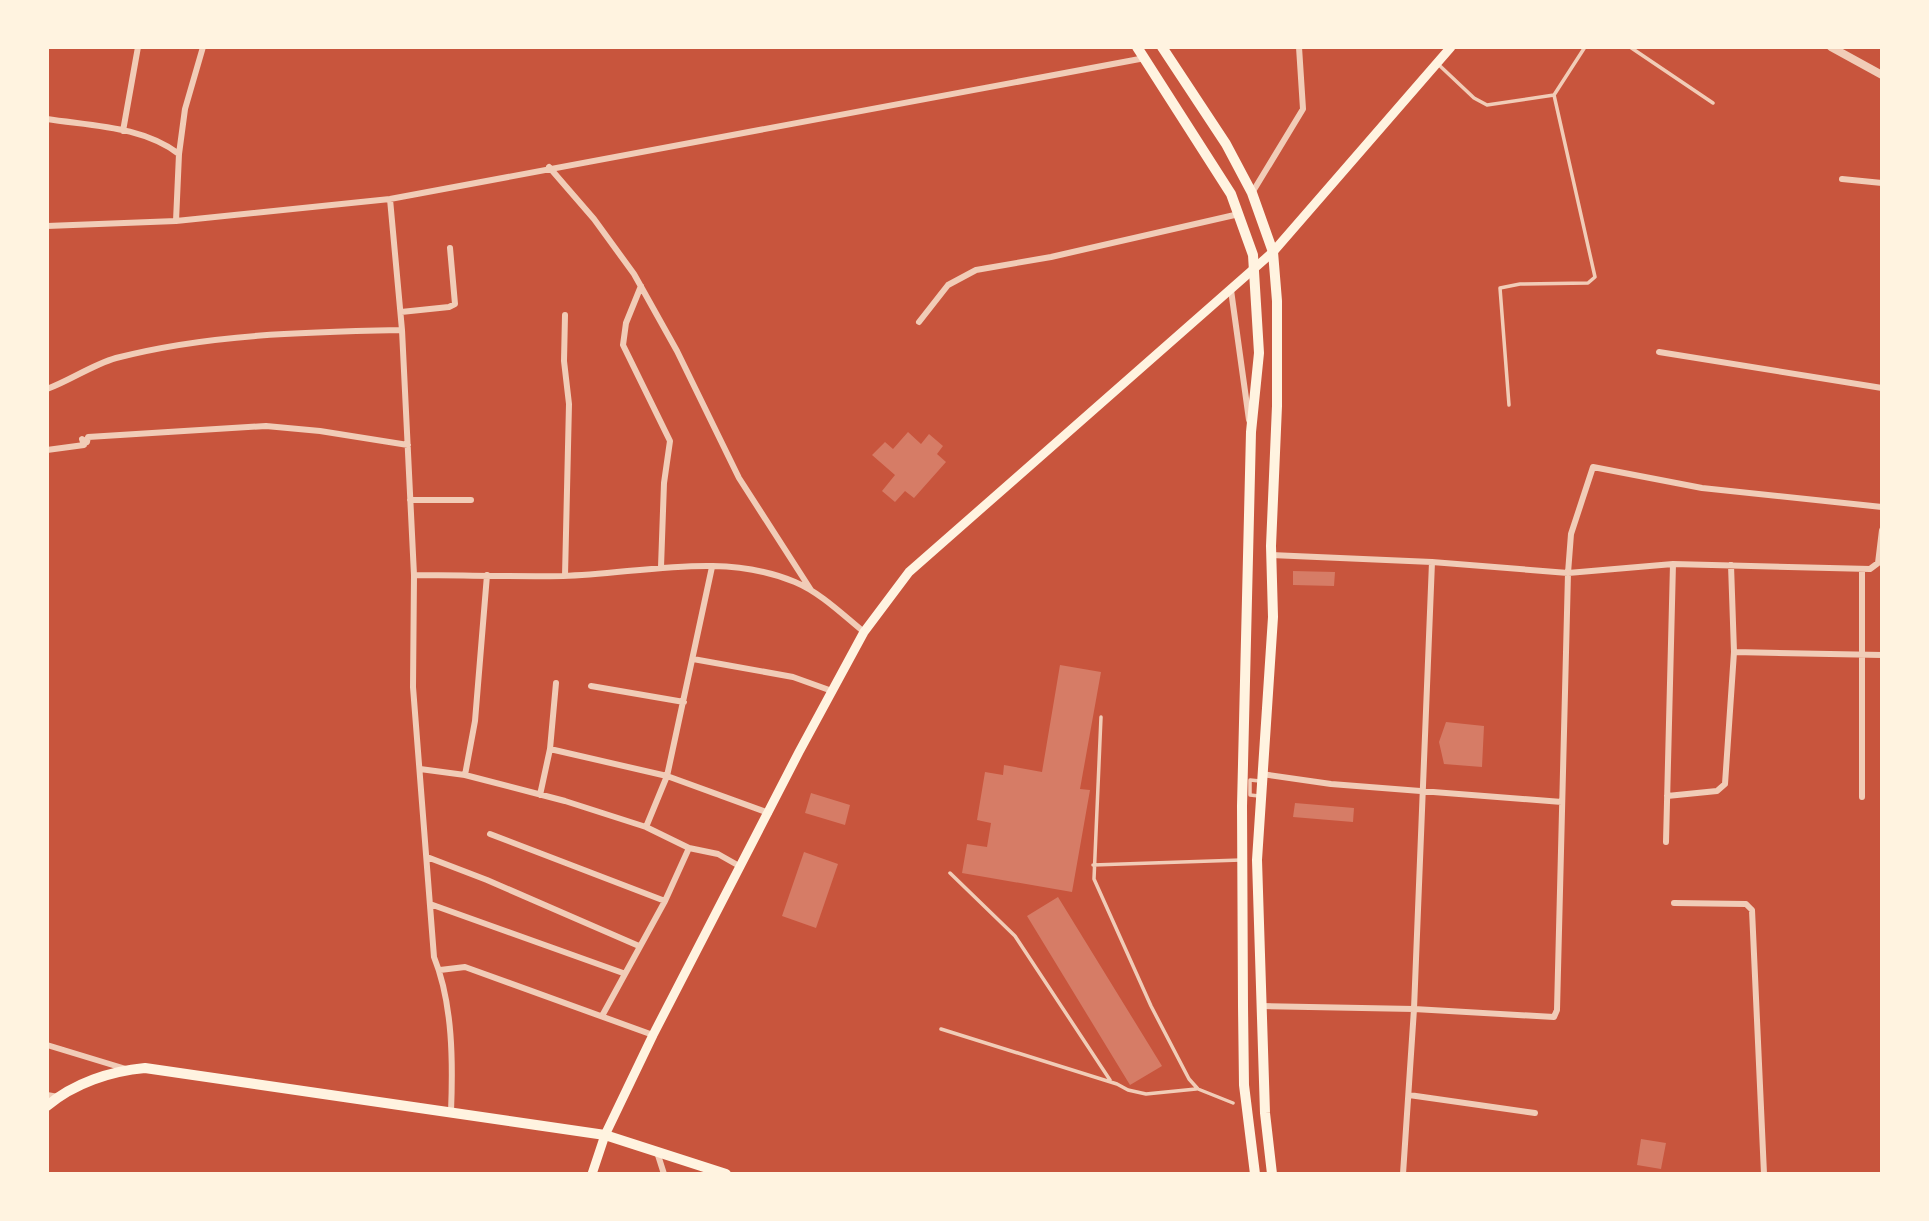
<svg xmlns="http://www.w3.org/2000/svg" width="1929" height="1221" font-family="Cabin,sans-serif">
<rect width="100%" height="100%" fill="#c8553d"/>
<path fill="#d67c66" d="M908 432 921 444 929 434 943 446 937 454 946 462 914 498 905 491 895 502 882 491 895 475 872 455 885 442 893 449Z
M1293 571 1335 572 1334 586 1293 585Z
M1060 665 1101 672 1080 789 1090 790 1072 892 962 873 967 844 987 847 991 823 977 820 985 772 1003 775 1004 765 1042 772Z
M1446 722 1484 726 1482 767 1444 764 1439 742Z
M811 793 850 805 845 825 805 813Z
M1295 803 1354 808 1353 822 1293 817Z
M804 852 838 864 816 928 782 916Z
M1058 897 1162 1066 1130 1085 1027 916Z
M1641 1139 1666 1143 1661 1169 1637 1165Z"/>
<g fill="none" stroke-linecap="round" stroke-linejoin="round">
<path stroke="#f1ccb7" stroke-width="3.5" d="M1630 47 1713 103
M1439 65 1474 98 1487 105 1554 95 1585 47
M1509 405 1500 288 1520 284 1588 283 1595 277 1554 95
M1101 717 1094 879 1151 1006 1189 1079 1198 1089 1233 1103
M1259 796 1250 795V780L1260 781
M1093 865 1241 860
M950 873 1015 936 1110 1080
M941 1029 1117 1084 1128 1090 1146 1094 1196 1089"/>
<path stroke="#f1ccb7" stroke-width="6" d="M47 119C92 126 142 126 179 154L176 221 390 199 1145 58
M123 131 138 47
M179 154 185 109 203 47
M549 167 594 219 634 274 677 351 739 478 811 590
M1842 179 1882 183
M1252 193 1303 109 1299 47
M390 199 402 330 414 575 413 687 434 957C453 1004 453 1063 451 1112
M47 226 176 221
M641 286 626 323 623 345 670 441 664 483 661 567
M1231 290 1249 420
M401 312 449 307 455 304 450 248
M919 322 948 285 976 270 1051 257 1239 214
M1659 352 1882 388
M47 389C71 380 92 365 116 358 208 334 307 332 402 330
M47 450 84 445 82 439 87 442 88 437 266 426 320 431 408 445
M410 500H471
M1271 555 1432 562 1568 573 1571 534 1593 467 1702 488 1882 507
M414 575C463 575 513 577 563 576 639 574 722 551 795 582 821 593 843 615 864 632
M565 576 569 404 564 361 565 315
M1734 652 1882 655
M693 659 793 677 832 691
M591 686 684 702
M550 749 667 776 769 813
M420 769 465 775 565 801 646 827 689 848 718 854 741 867
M1262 774 1331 784 1562 802
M465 775 475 721 487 575
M540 795 550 749 556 683
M1667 796 1717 791 1725 784 1734 652 1731 565
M1862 797V569
M646 827 667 776 712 567
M490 834 665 901
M1666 842 1673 564
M427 857 487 880 639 946
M1674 903 1746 904 1752 910 1764 1174
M430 904 623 973
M440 970 465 967 653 1035
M1262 1006 1414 1009 1554 1017 1557 1010 1568 573 1673 564 1870 569 1878 563 1882 530
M602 1016 665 901 689 848
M47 1045 126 1069
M47 1095 58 1097
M1409 1095 1535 1113
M657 1152 664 1174
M1403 1174 1414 1009 1432 562"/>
<path stroke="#f1ccb7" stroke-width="8" d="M1831 47 1882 75"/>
<path stroke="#fff3e0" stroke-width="9" d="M592 1174 605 1135 653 1035 799 752 864 632 909 572 1273 252 1451 47"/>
<path stroke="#fff3e0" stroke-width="10" d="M47 1106C74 1083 111 1071 145 1068L605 1135 726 1174"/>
<path stroke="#fff3e0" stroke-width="10" d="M1137 47 1231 194 1253 255 1259 353 1251 432 1242 806 1243 1006 1244 1085 1255 1174
M1162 47 1226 144 1252 193 1273 252 1277 301V406L1271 546 1273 617 1257 860 1265 1113 1272 1174"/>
</g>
<rect width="1929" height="1221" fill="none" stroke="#fff3e0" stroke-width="98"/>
</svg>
